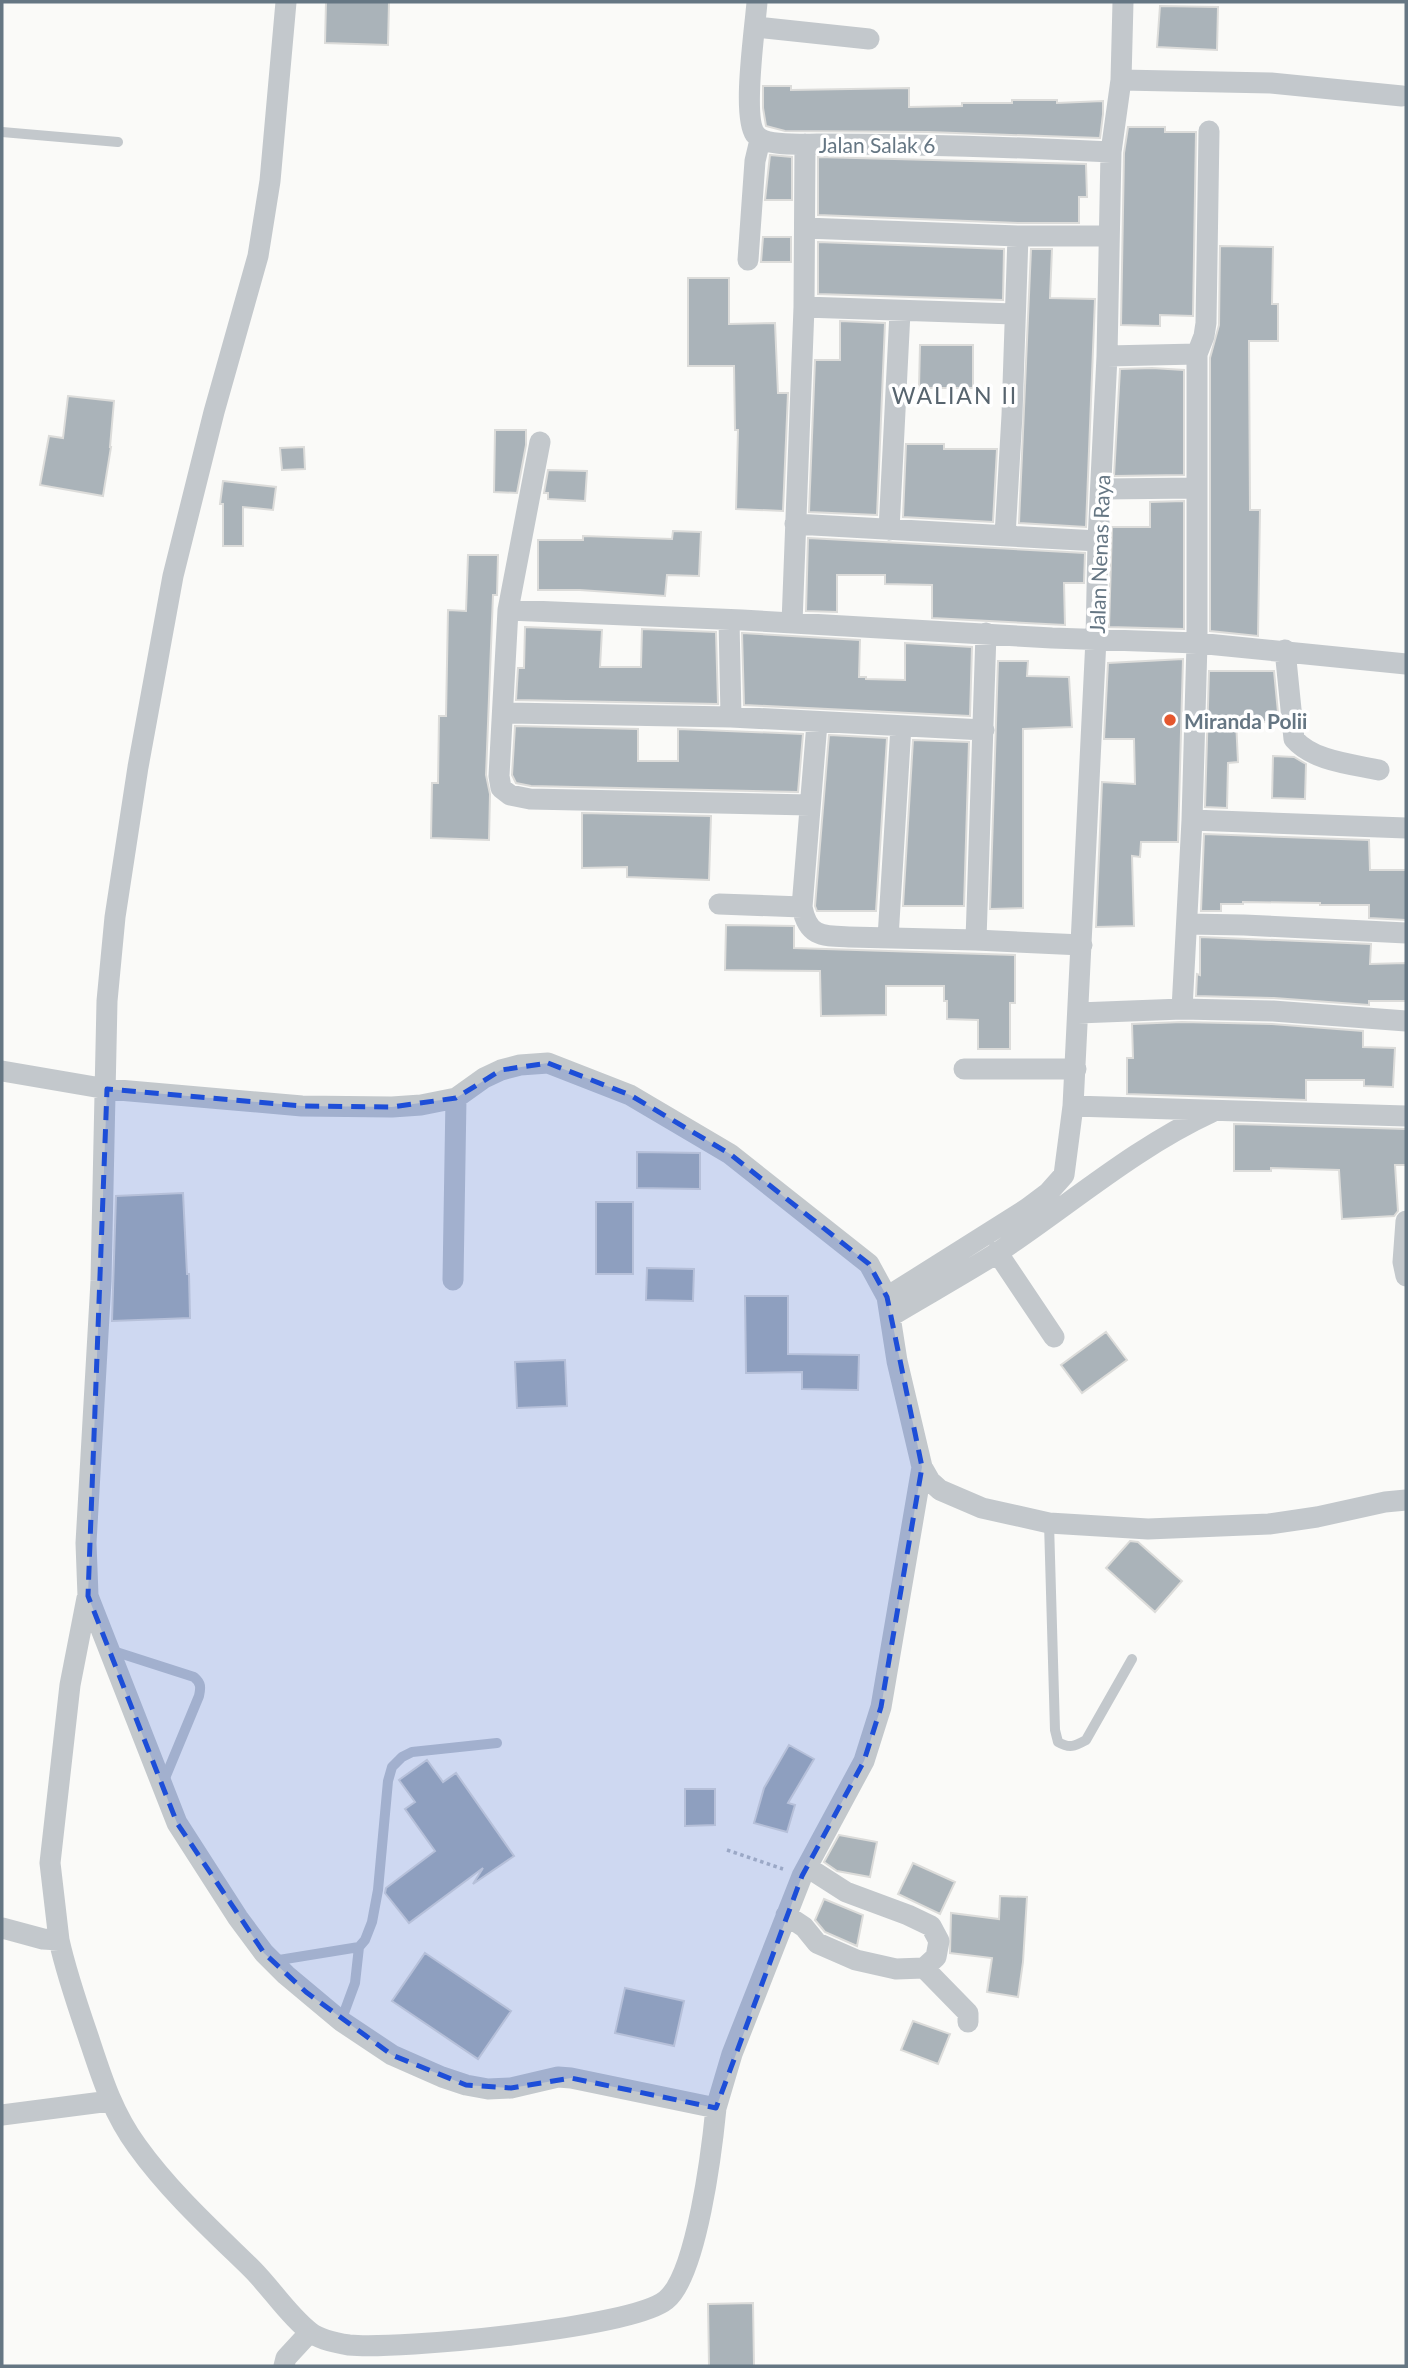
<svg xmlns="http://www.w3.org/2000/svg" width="1408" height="2368" font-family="Lato,sans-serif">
<rect width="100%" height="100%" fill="#fafaf8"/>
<path fill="#aab3b9" stroke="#dcdcda" stroke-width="2" d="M326 2H389L388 45 325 43Z
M1160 6 1218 7 1217 50 1157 47Z
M763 86H791V90L909 88V107L962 106V103H1012V100H1057V103L1103 101V114L1100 138 928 132 785 131 766 126 763 108Z
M1128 127H1165V132H1196L1193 316 1160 315V326L1121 325 1124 153Z
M770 155 792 157V200H765Z
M818 157 1086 164 1087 197H1079V223H1018L818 215Z
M763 237H791V262H761Z
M818 242 1004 249 1003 300 818 294Z
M1220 246 1273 247 1272 304H1278V341H1249L1250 510H1260L1258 636 1210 631V358L1219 325Z
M1031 249H1052L1050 298 1095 299 1086 527 1019 523Z
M688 278H729V324L775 323 778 393H788L783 511 736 509 738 430H735L734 366H688Z
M840 321 885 323 877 515 809 512 815 360H840Z
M920 345H973V388H919Z
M1152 368 1184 370V475L1114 476 1120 369Z
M68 396 114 401 110 447H111L103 496 40 485 49 436 63 438Z
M495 430H526V445L517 493 494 492Z
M906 444H944V449H997L993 522 903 517Z
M304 447 305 469 282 470 280 448Z
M548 470 587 471 585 501 548 499V493H544Z
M223 481 276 487 273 510 243 507V546H223V504H220Z
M1184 501V629L1109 627 1112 527H1150V502Z
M673 531 701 532 699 576 667 575 665 596 580 590H538V540H583V536L672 539Z
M808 538 1085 553 1084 583H1064L1065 625 932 618V585L885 584V575H837V612L806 611Z
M468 555H498L497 595H493L486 775 490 794 489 840 431 838 432 783H438L439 716H446L448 610 466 611Z
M525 627 602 630 600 667H641L642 629 716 632 718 704 516 700 518 668H524Z
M742 633 860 640 859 677H866V679L905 680V643L972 647 970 716 744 705Z
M1183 659 1178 842H1141L1140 857 1132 856 1134 926 1096 927 1102 782 1135 784 1134 739H1104L1108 663Z
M998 661H1028L1027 676 1069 677 1072 727 1023 729V908L990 909Z
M1209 671H1274L1279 723 1236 720 1238 762 1228 763 1227 808 1205 807Z
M515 726 638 729V761H678V729L803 734 798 792 531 786 516 783 512 775Z
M829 735 887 738 876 911H817L815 906Z
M913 740 969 742 964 906H903Z
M1273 756 1294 757 1306 764 1305 799 1272 798Z
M582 813 711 816 709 880 627 877V867L582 868Z
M1204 834 1369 840 1370 870H1406V920L1369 918V905H1320V903L1243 902V904H1221V911H1201Z
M726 925 794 926V948L1015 955V1003H1010V1049H978V1020L947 1019V1001H944V986H886V1015L821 1016 820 971 725 970Z
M1200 937 1371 944 1370 964 1406 963V1001H1369V1005L1274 998 1196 996 1197 974 1200 975Z
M1182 1022 1272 1024 1363 1031V1047L1395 1048 1393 1087 1364 1086V1080H1306V1100L1127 1094V1058H1133L1132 1024Z
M1234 1124 1406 1129V1165H1395L1398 1211 1394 1216 1342 1219 1339 1170 1271 1168V1171H1234Z
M637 1152 700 1153V1189L637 1188Z
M183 1193 187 1274H189L190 1318 112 1321 116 1196Z
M596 1202H633V1274H596Z
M647 1268 694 1269 693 1301 646 1300Z
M745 1296H788V1354L859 1355 858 1390 802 1389V1372L746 1373Z
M1106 1332 1127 1360 1082 1393 1061 1365Z
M565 1360 567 1406 517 1408 515 1362Z
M1130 1541 1138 1542 1182 1581 1155 1612 1106 1568Z
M789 1745 814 1759 788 1803 795 1805 787 1832 754 1823 764 1788Z
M427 1760 443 1782 456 1773 514 1856 473 1884 483 1868 409 1923 385 1893 386 1888 435 1851 405 1809 415 1802 399 1780Z
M685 1789H715V1825L685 1826Z
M839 1835 877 1842 870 1877 837 1871 824 1862Z
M913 1863 955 1882 940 1914 898 1894Z
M1000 1896 1027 1897 1023 1962 1018 1997 987 1992 992 1958 950 1953 951 1913 999 1919Z
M824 1899 863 1915 857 1946 825 1932 815 1920Z
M425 1953 511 2011 478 2059 392 2001Z
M625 1988 684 2001 674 2046 615 2033Z
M913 2021 950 2034 938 2064 901 2050Z
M753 2303 754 2366H709L708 2304Z"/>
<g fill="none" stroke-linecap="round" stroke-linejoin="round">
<path stroke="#bbbfc2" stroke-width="3.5" stroke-dasharray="3.5 3.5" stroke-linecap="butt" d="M727 1850 783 1869"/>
<path stroke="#c3c8cc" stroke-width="10" d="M2 132 118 142
M1049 1523 1055 1730 1058 1742C1070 1749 1075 1746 1086 1740L1132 1659
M110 1650 194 1677C201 1683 201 1687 199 1696L163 1783
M273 1961 359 1947
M341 2021 355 1983 359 1947 365 1940 372 1922 378 1890 388 1781 392 1767 402 1757 412 1752 497 1743"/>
<path stroke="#c3c8cc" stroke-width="21" d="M286 2 270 181 258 256 214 412 173 576 138 767 115 917 107 1001 101 1281 86 1543 88 1596 177 1823 238 1918 264 1953 286 1975 341 2021 392 2055 442 2077 466 2085 488 2089 511 2088 558 2077 571 2078 716 2108 732 2054 802 1876 864 1761 881 1707 922 1467
M757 2C755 29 742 115 755 134 764 147 802 144 817 144 915 144 1013 147 1111 152
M756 27 869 39
M1121 80 1271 83 1402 96
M805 228 1018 236H1109
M748 260 755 161 760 140
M804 307 1014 314
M1107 356 1197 354
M540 442 508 610 499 776 501 788 510 795 530 799 810 805
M1102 489 1196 488
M795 524 1098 541
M889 530 900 312
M1005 536 1012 415 1018 236
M508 610 742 620 1052 638 1197 643 1406 664
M729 620 731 717
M792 623 804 307 805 144
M1285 650 1294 739C1313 761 1351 764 1379 770
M503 713 731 717 984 730
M817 723 802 907C808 937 822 936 849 937L976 940 1082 945
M1192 820 1406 828
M719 904 802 907
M1187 924 1244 925 1406 933
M888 938 901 726
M976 940 986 633
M1182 1009 1192 820 1197 643V354L1204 336 1206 323 1209 131
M1078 1013 1182 1009 1273 1011 1406 1021
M964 1069H1076
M2 1071 107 1089 302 1106 392 1107 421 1105 456 1098 484 1078 501 1070 520 1065 548 1063 630 1095 730 1154 869 1264 887 1297 897 1361 922 1467 930 1481 940 1490 982 1508 1049 1523 1148 1529 1269 1524 1317 1517 1385 1502 1406 1500
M1073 1106 1406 1116
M1406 1221 1403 1262 1406 1276
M997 1252 1054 1337
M453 1280 456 1098
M887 1297 1028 1208 1048 1193 1064 1175 1073 1106 1096 639 1098 541 1107 356 1111 152 1121 80 1123 2
M891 1316C926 1295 962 1275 997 1253 1068 1206 1134 1148 1212 1112
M807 1867 846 1892 908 1915 931 1926 939 1941 936 1957 924 1968 968 2013V2022
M786 1915 804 1927 817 1943 856 1960 896 1969 924 1968
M2 1928 43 1939 59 1940 50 1863 70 1685 87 1598
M59 1940C66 1972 77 2004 88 2036 101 2075 112 2112 137 2146 170 2192 212 2230 252 2269 272 2289 288 2315 310 2332 320 2340 336 2343 349 2345 398 2350 632 2328 666 2300 697 2275 712 2149 716 2108
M2 2115 110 2101
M284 2366 286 2358 310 2332"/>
</g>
<path fill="#1d4ed8" fill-opacity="0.2" stroke="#1d4ed8" stroke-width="5" stroke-dasharray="14 9" stroke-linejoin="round" d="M548 1063 630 1095 730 1154 869 1264 887 1297 922 1467 881 1707 864 1761 802 1876 716 2108 571 2078 511 2088 466 2085 392 2055 306 1992 264 1953 177 1823 88 1596 107 1089 302 1106 392 1107 456 1098 501 1070Z"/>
<circle fill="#e4572e" stroke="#fff" stroke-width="2.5" cx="1170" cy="720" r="7"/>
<g text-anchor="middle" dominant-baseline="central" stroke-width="7" stroke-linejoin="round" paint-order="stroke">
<g font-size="21" fill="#657683" stroke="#fff">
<text x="877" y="144">Jalan Salak 6</text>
<text transform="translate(1099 554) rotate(-88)">Jalan Nenas Raya</text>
</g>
<g font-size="21" font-weight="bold" fill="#657683" stroke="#fff" text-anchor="start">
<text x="1184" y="720">Miranda Polii</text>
</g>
<g font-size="23" letter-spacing="2" fill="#57646e" stroke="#fff">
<text x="955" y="395">WALIAN II</text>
</g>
</g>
<rect width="1408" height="2368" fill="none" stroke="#657683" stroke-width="7"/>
</svg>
